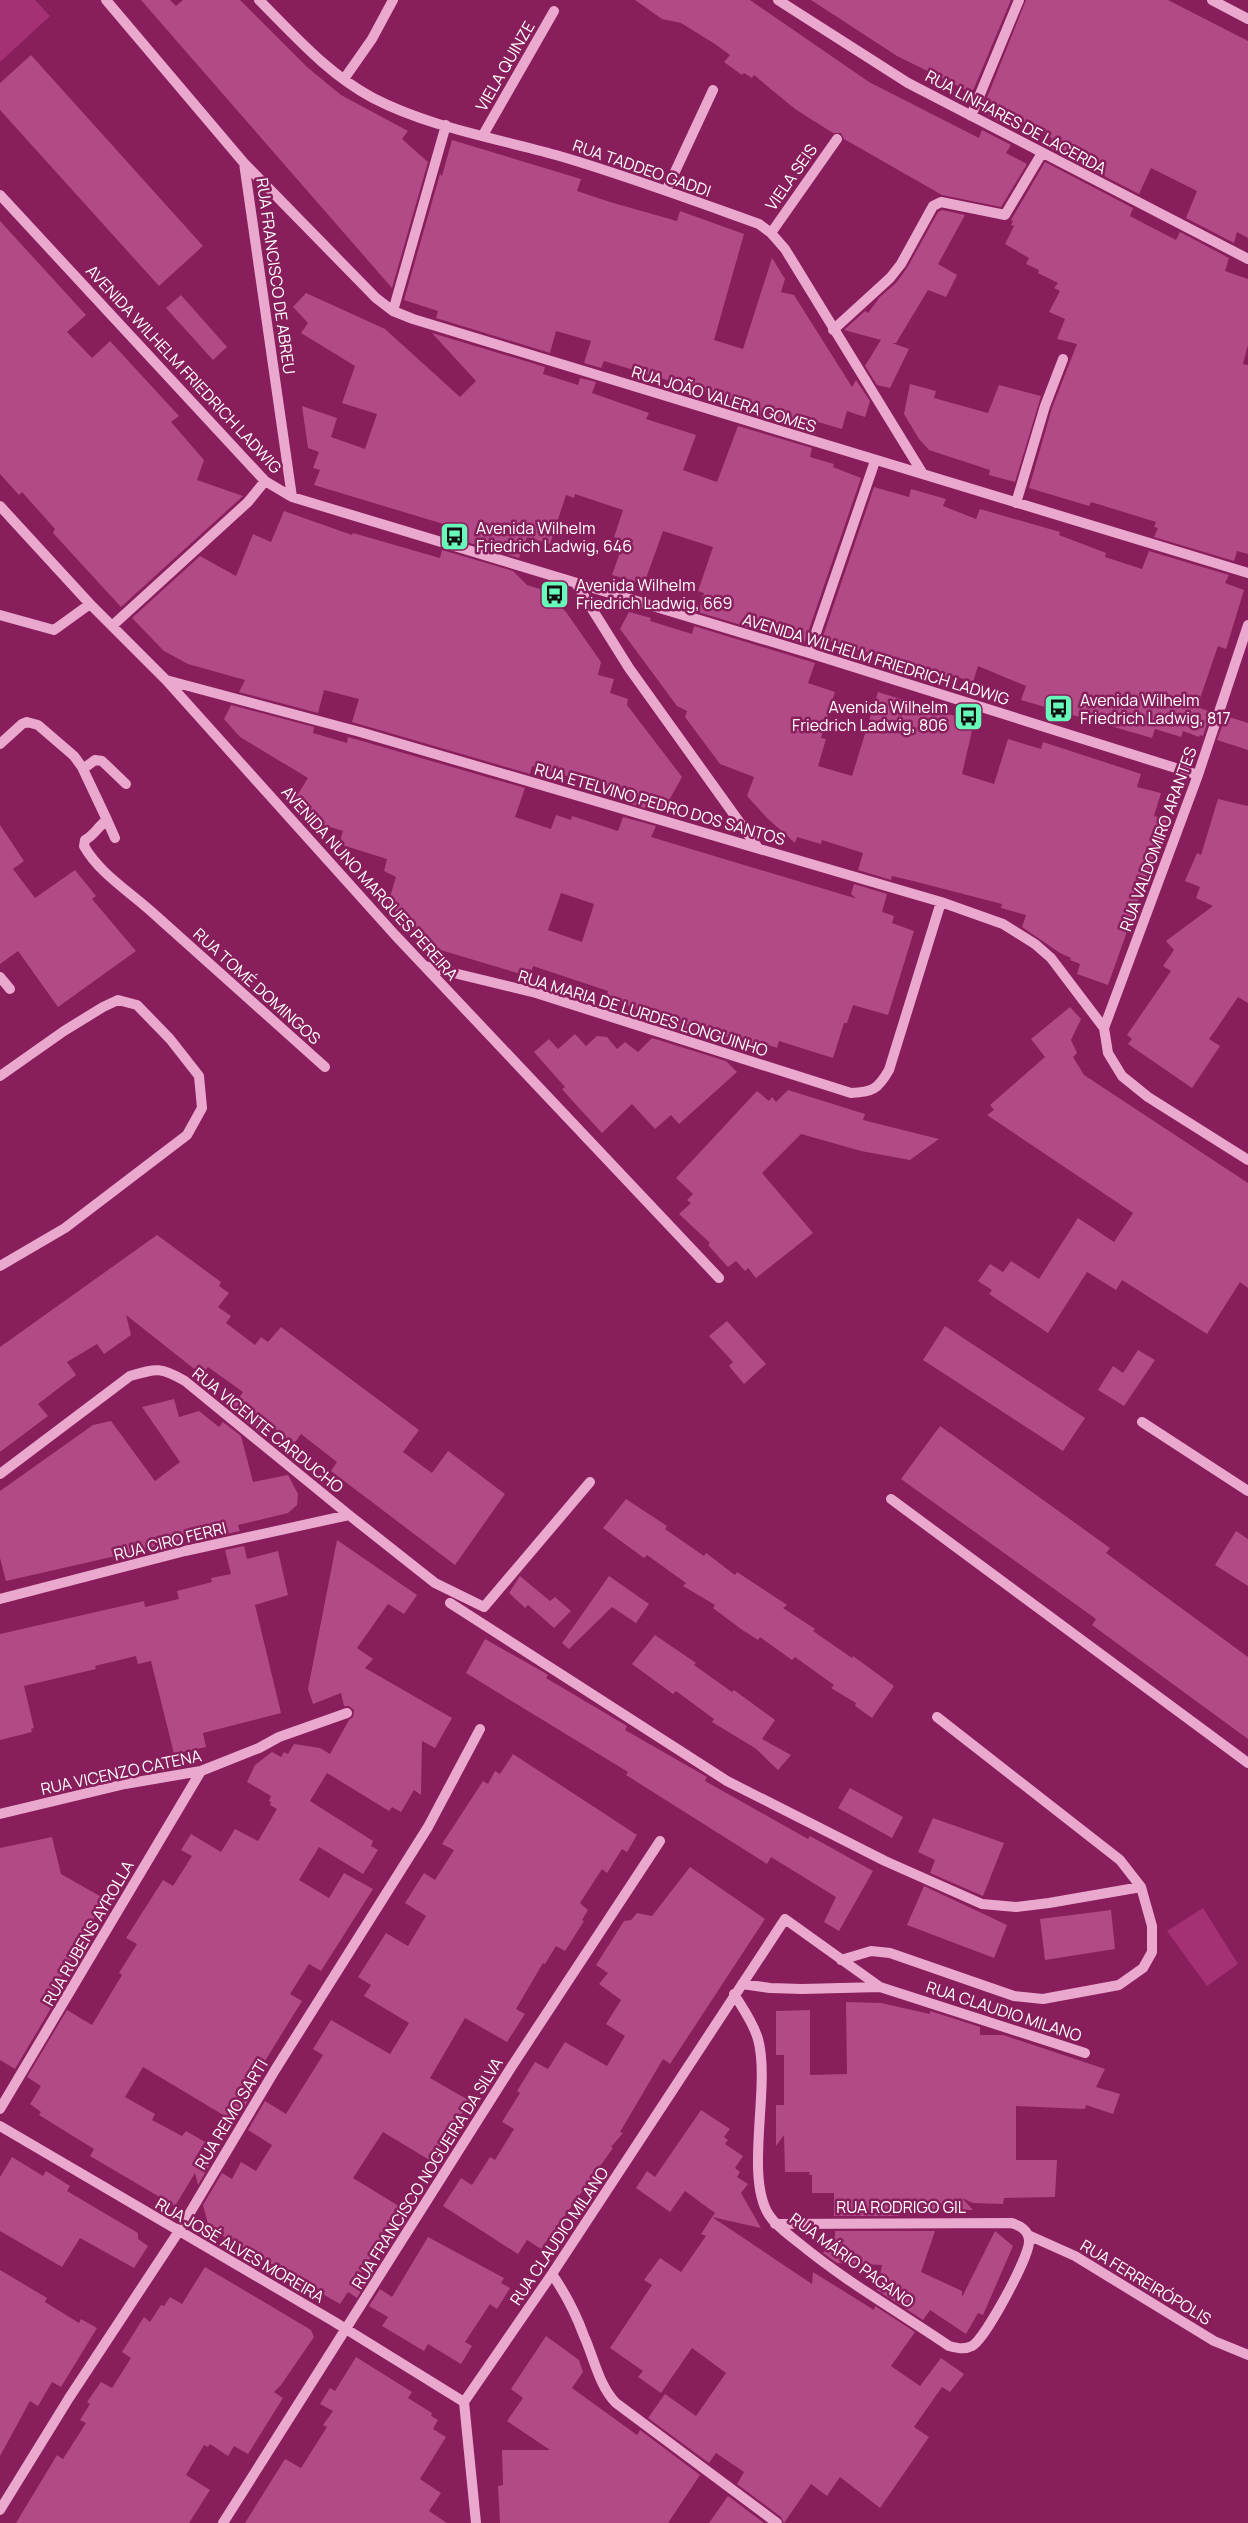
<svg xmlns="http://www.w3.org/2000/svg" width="1248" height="2523" font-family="Manrope,sans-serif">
<rect width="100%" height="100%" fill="#881e5b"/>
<path fill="#a53175" d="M0 0H35L50 16 0 62Z
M1203 1908 1238 1964 1207 1986 1167 1931Z"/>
<path fill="#b24a87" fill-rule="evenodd" d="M141 0H170L176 6 183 0H240L307 67 341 95 408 131 402 139 428 162 392 288Z
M635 0H750L869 82 979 138 982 130 1011 145 1006 153 1027 164 1001 207 942 195 844 139 841 133H833L795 109 754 75 752 78 744 73 742 75 724 62 730 55 715 44 681 23 662 19Z
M811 0H1011L972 93 897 56Z
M1026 0H1168L1248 41V238L1237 232 1234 243 1186 218 1197 191 1151 168 1139 194 1048 147 1052 138 1022 123 1018 131 988 116 993 103 986 100Z
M31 55 203 246 159 286 0 110V83Z
M452 140 581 179 577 191 610 202 677 221 680 211 744 234 714 340 743 349 772 258 785 279 781 292 794 295 852 387 856 380 870 401 865 417 847 411 842 429 818 422 815 434 743 411 746 404 604 361 601 368 584 363 591 341 556 331 550 353 436 318 438 311 404 300 440 174 442 176Z
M1045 162 1133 208 1130 216 1147 225 1176 240 1180 232 1229 258 1225 271 1248 279V345L1243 364 1248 365V554L1237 551 1234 561 1154 537 1158 528 1154 527 1156 522 1091 502 1089 506 1029 488 1052 408 1077 344 1057 339 1065 319 1049 312 1060 291 1054 288 1058 283 1038 273 1039 270 1026 264 1029 258 1005 244 1014 226 1011 225 1013 221 1011 220Z
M942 210 965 215 938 264 957 275 946 297 928 290 896 343H892L909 349 890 388 877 385 865 366 881 340 844 330 865 311 868 313 880 297 896 283 907 268 938 212Z
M0 221 86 315 67 332 92 358 110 341 179 416 171 422 204 460 197 480 243 496 121 607 53 533 55 529 22 492 19 495 0 474Z
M306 293 385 329 460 397 476 381 432 333 545 367 543 374 578 385 580 378 596 382 592 393 649 413 646 419 696 435 683 470 717 482 738 426 812 448 810 457 834 464 833 467 861 478 804 644 698 612 704 593 698 591 713 547 663 531 644 584 612 575 624 541 614 537 623 510 575 494 574 498 566 495 550 544 527 537 519 558 447 536 450 526 314 485 320 470 313 468 319 452 308 448 302 406 337 418 331 437 365 449 377 414 342 403 355 366 301 333 308 323 293 307Z
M181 295 227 347 213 360 166 308Z
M910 384 936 391 934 398 988 413 999 385 1041 396 1015 482 989 475 990 470 929 450 919 439 904 414Z
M874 487 909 497 911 489 946 499 943 506 976 519 980 509 1060 532 1059 535 1106 553 1105 557 1142 569 1149 551 1229 575 1225 583 1244 590 1226 649 1218 646 1197 707 1211 712 1203 736 1200 735 1199 737 1183 731 1181 737 1155 729 1152 738 1021 700 1026 686 978 666 973 682 951 675 950 678 823 639 819 648Z
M284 511 352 535 353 533 440 558 442 550 513 571 527 585 543 590 566 612 601 662 598 675 614 679 610 693 628 699 627 705 682 777 662 813 628 803 630 796 604 787 605 784 571 774 570 777 532 766 530 774 352 722 359 699 324 690 318 713 239 692 245 680 188 664 164 651 132 618 200 556 236 576 253 534 271 542Z
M629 612 651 618 650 621 692 634 694 626 815 663 808 683 835 692 821 738 826 739 818 766 852 776 878 692 974 722 962 774 994 784 1008 739 1041 749 1043 742 1141 774 1137 787 1161 793 1154 816 1167 819 1108 985 1077 974 1080 964 1070 960 1071 958 1060 953 1022 927 1026 915 1001 908 1002 904 913 881 892 876 891 880 858 870 863 853 822 840 821 844 797 837 795 843 767 818 747 796 754 777 720 764 685 717 687 711 677 706 626 637 620 629Z
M231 705 314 727 313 733 347 743 348 737 525 788 515 817 551 829 556 815 571 820 572 816 618 831 623 817 656 826 651 837 851 897 856 898 851 894 854 884 887 894 882 912 894 916 892 923 914 931 888 1015 853 1005 847 1023H844L833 1058 779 1041 777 1048 763 1043 761 1048 687 1024 701 1037 664 1026 670 1020 606 998 608 991 533 966 532 970 527 969 524 975 427 946 388 903 396 877 384 871 387 859 339 844 343 831 317 823 295 799 308 778 240 737 224 719ZM561 893 594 904 582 942 548 930Z
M1226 716 1248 723V750L1217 740Z
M1218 799 1248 806V1003L1238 997 1217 1028 1209 1039 1220 1046 1192 1088 1128 1044 1132 1039 1127 1035 1171 971 1163 966 1174 950 1166 941 1213 906 1196 898 1200 887 1185 881 1197 853 1201 855Z
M0 825 24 861 13 869 35 898 75 870 96 896 92 899 136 951 58 1007 18 951 0 964Z
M1070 1007 1081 1019 1071 1040 1077 1053 1073 1057 1084 1075 1248 1183V1288L1240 1282 1207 1334 1122 1280 1116 1290 1087 1272 1048 1333 989 1294 992 1290 978 1281 990 1264 1003 1272 1011 1261 1039 1279 1078 1218 1114 1242 1133 1213 987 1115 994 1110 990 1105 1045 1057 1031 1039Z
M575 1034 586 1046 597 1036 607 1037 617 1049 625 1042 638 1052 652 1038 726 1061 737 1072 679 1124 671 1115 655 1129 632 1104 602 1133 579 1108 562 1089 565 1087 534 1052 549 1039 558 1049Z
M788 1090 865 1114 863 1120 939 1139 910 1160 861 1151 801 1134 762 1173 813 1233 756 1278 748 1268 745 1271 736 1261 728 1267 708 1245 710 1243 679 1214 691 1203 687 1200 693 1194 676 1178 757 1091 769 1101 772 1097 776 1102Z
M157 1235 221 1282 219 1286 229 1293 218 1307 231 1316 226 1323 255 1345 261 1337 268 1342 281 1327 419 1430 403 1452 432 1473 448 1451 505 1494 455 1565 331 1471 337 1462 301 1434 294 1444 274 1428 259 1432 231 1409 243 1392 208 1367 202 1375 126 1315 131 1335 104 1354 97 1344 67 1362 76 1375 38 1404 48 1416 0 1452V1347Z
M727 1321 766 1364 744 1384 729 1366 733 1362 709 1336Z
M945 1326 1085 1418 1063 1451 923 1360Z
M1138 1350 1155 1360 1124 1406 1098 1390 1113 1366 1123 1373Z
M174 1399 179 1417 199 1411 219 1427 223 1422 241 1436 253 1482 288 1475 298 1494 297 1505 288 1513 238 1525 240 1531 222 1535 221 1529 129 1553 6 1581 0 1558V1491L93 1425 111 1421 155 1481 180 1462 142 1407Z
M940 1426 1110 1548 1106 1553 1248 1657V1739L1092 1625 1096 1619 901 1479Z
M626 1499 667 1526 665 1529 704 1556 706 1553 735 1575 737 1572 787 1605 783 1608 815 1629 813 1631 852 1658 853 1656 894 1686 872 1718 855 1706 856 1703 831 1688 834 1685 795 1657 792 1660 760 1637 758 1640 741 1629 713 1608 715 1605 683 1586 686 1583 647 1555 644 1558 603 1528Z
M1236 1531 1248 1539V1586L1215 1565Z
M337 1540 417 1595 404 1614 388 1604 357 1648 373 1659 365 1668 452 1718 435 1748 422 1741 421 1795 414 1790 401 1812 392 1807 389 1811 327 1773 310 1801 373 1841 371 1846 378 1850 363 1874 319 1847 299 1880 329 1898 344 1873 373 1889 321 1971 309 1964 290 1994 302 2001 247 2090 252 2094 235 2122 143 2067 125 2097 155 2114 152 2120 182 2136 186 2131 205 2142 195 2158 209 2166 198 2185 195 2173 175 2206 90 2156 94 2149 39 2115 41 2112 30 2104 41 2086 27 2077 67 2010 92 2025 122 1975 119 1973 137 1944 126 1938 163 1880 173 1886 192 1856 181 1850 191 1834 221 1852 235 1829 258 1841 277 1809 270 1805 271 1802 269 1801 271 1796 247 1782 255 1765 272 1752 281 1757 284 1752 288 1754 294 1744 320 1748 330 1754 349 1720 353 1717 354 1710 349 1706H344L341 1693 313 1704 308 1689Z
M244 1546 247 1559 278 1551 288 1595 255 1605 281 1713 203 1733 206 1747 174 1754 151 1661 138 1664 136 1656 95 1666 96 1669 24 1686 34 1728 31 1729 32 1732 0 1740V1634L144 1601 145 1607 179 1599 177 1591 212 1582 211 1578 231 1574 225 1550Z
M520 1576 550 1601 555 1597 571 1611 554 1628 528 1605 525 1608 509 1593Z
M609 1576 649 1604 636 1623 612 1607 569 1649 562 1643Z
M655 1635 696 1663 694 1665 732 1692 734 1690 775 1720 762 1739 791 1755 778 1770 755 1748 712 1722 714 1719 676 1691 673 1694 632 1664Z
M485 1639 545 1673 548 1675 546 1678 627 1726 625 1730 707 1777 705 1781 808 1839 810 1836 873 1871 839 1931 824 1922 836 1897 771 1857 767 1864 626 1775 628 1772 466 1673Z
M513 1754 637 1835 627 1852 622 1849 607 1873 602 1869 580 1903 588 1910 582 1920 584 1921 565 1951 556 1946 545 1964 543 1963 516 2009 525 2014 507 2042 465 2018 430 2078 470 2101 431 2161 383 2132 353 2178 402 2208 359 2276 367 2281 357 2298 348 2292 340 2304 209 2228 203 2205 222 2173 232 2179 241 2162 256 2171 272 2145 248 2130 265 2101 286 2114 323 2055 313 2049 331 2020 390 2054 409 2023 364 1996 371 1985 358 1977 386 1933 408 1946 426 1916 405 1903 424 1873 435 1880 454 1850 442 1844 483 1781 488 1784 495 1771 500 1774Z
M850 1788 903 1817 892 1838 838 1808Z
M933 1818 1004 1843 983 1896 930 1873 935 1860 918 1852Z
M52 1837 61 1874 105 1899 49 1999 54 2003 15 2069 0 2060V1848Z
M690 1867 765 1919 670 2064 663 2059 620 2132 623 2133 611 2147 613 2148 541 2249 527 2240 518 2254 443 2206 461 2178 472 2185 490 2157 495 2160 514 2129 502 2122 520 2093 517 2091 535 2062 548 2069 565 2042 607 2066 625 2036 606 2024 621 2000 599 1984 608 1973 596 1965 624 1921 631 1920 637 1913 652 1916Z
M924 1886 1007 1925 994 1958 907 1925Z
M1111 1910 1115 1949 1045 1960 1040 1919Z
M846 2002 881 2003 930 2014V2011L980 2027V2035H1003L1105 2069 1096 2087 1120 2094 1113 2114 1086 2105 1085 2109 1016 2106V2160H1057L1055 2197 1004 2198 1003 2204 973 2203 962 2198 973 2210H886L900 2216H834V2193H812V2175H809L810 2172H785L784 2135 776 2146V2105H784V2055H776V2011L810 2010V2075L847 2074Z
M701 2110 730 2129 724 2137 728 2140 725 2144 743 2156 735 2168 740 2172 737 2177 748 2184 741 2193 761 2228 712 2217 715 2213 685 2191 670 2212 636 2188 647 2171 655 2177Z
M12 2157 43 2176 46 2171 70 2186 67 2191 138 2233V2239L148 2246 134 2268 80 2238 62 2267 0 2231V2177Z
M712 2217 812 2284 813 2272 874 2310 875 2306 915 2332 891 2366 920 2386 941 2358 964 2374 950 2392 942 2387 914 2427 929 2437 880 2508 840 2477 827 2496 811 2484 784 2523 781 2517 737 2484 744 2472 716 2453 709 2463 648 2418 665 2394 696 2416 726 2373 692 2348 661 2393 638 2377 643 2371 610 2348 652 2285 644 2280 660 2258 681 2272 706 2236 701 2234Z
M835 2231H935L921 2272 962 2291V2297L995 2231 1013 2246 983 2315 978 2313 966 2334 930 2310 923 2320 877 2290 882 2265 837 2263 823 2253 835 2236Z
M428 2237 504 2278 501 2283 510 2288 497 2309 490 2304 465 2342 472 2346 461 2364 428 2344 424 2351 382 2326 388 2317 369 2306 380 2289 392 2297Z
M205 2267 311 2330 314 2337 281 2385 274 2392 283 2398 248 2454 234 2446 228 2456 210 2444 208 2447 204 2445 186 2475 210 2490 189 2523H16L57 2455 63 2459 86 2423 80 2420 90 2404 87 2402 101 2382 112 2388 131 2358 122 2352 144 2317 150 2322 161 2305 164 2306 170 2297 182 2304Z
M0 2270 47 2298 45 2302 79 2323 81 2319 97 2328 61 2387 52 2382 38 2406 30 2401 0 2456Z
M546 2336 579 2360 583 2372 572 2388 637 2435 640 2430 700 2475 668 2523H500L498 2486 503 2485 502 2450H550L507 2421 523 2398 511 2389Z
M356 2357 412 2392 408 2398 432 2413 431 2416 438 2420 433 2429 446 2437 420 2479 441 2493 429 2511 447 2523H245L285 2459 301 2468 327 2427 323 2425 333 2411 320 2404 330 2388 335 2391Z
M728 2496 764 2523H709Z"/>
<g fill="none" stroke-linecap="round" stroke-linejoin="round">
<path stroke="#eba8cf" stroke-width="10" d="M106 0 244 163 376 298 393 311 413 319 1248 573
M259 0C295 36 328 74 373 98 429 127 495 138 556 155 625 175 692 200 759 224L771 233 785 249 923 474
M778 0 908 83 1248 259
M1212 0 1248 19
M344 79 372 39 393 0
M971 116 1019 0
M483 135 554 11
M244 163 292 497
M666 191 713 90
M0 195 265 481 292 497 809 653 1198 775
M771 233 837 139
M393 311 446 125
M833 330 890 278 901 264 933 206 941 202 1005 215 1042 153
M1016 503 1045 406 1063 359
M0 506 90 604 166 680 395 935 719 1278
M577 585 629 668 758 848
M0 615 54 630 90 604
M112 626 248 502 265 481
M809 653 875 461
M166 680 360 732 941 902 1003 924 1035 944 1051 958 1104 1028 1108 1053 1122 1076 1148 1097 1248 1160
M0 744 22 724 27 722 38 725 74 756 82 767 107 820C98 826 95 835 85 840L84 846C99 873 130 892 153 913 210 964 268 1016 325 1067
M83 769 95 760 102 761 126 784
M107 820 115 838
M425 966 536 993 851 1093C873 1092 878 1089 889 1070L941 902
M0 977 10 989
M1104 1028 1198 775 1248 625
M0 1076 64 1031 103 1007 118 1000 137 1005 170 1039 199 1076 202 1108 187 1135 65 1228 0 1266
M1142 1422 1248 1491
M0 1474 130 1376C157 1368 161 1367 185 1381L349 1515 435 1583 484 1607 590 1482
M891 1499 1248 1763
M0 1599 185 1551 349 1515
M450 1603 727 1781 885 1861 982 1904 1016 1907 1049 1903 1141 1887
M0 1814 125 1784 201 1771 259 1748 279 1737 347 1713
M841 1960 871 1951 890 1953 1014 1996 1043 1999 1119 1985 1143 1968 1152 1952V1926L1141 1887 1120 1860 937 1717
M742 1984 770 1988 802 1989 880 1987 1085 2053
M734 1994C743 2009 753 2022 758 2039 771 2086 744 2176 769 2215 776 2226 788 2234 799 2243 845 2281 899 2312 949 2346 957 2348 964 2350 972 2346 985 2339 1030 2256 1029 2241 1029 2231 1020 2225 1011 2223L775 2224
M0 2109 201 1771
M0 2126 333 2321 464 2402
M1028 2235 1075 2256 1214 2341 1248 2355
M552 2274C565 2293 576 2314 584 2336 594 2358 599 2386 616 2403L777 2523
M0 2510 69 2398 179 2231 275 2070 428 1827 480 1729
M223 2523 512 2066 660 1841
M476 2523 464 2402 552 2274 785 1919 880 1987"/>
</g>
<defs>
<symbol id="bus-square" viewBox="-11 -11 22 22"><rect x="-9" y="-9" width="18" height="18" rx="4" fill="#67fabb" stroke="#881e5b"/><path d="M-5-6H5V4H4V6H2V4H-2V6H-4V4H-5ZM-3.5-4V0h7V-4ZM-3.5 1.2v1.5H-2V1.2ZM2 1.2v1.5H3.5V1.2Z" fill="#111"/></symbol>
</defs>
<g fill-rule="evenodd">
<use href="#bus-square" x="438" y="520" width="33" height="33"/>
<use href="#bus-square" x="538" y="578" width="33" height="33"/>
<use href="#bus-square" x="1042" y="692" width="33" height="33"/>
<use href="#bus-square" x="952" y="700" width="33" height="33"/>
</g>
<g text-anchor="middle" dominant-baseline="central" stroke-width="5" stroke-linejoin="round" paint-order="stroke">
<g font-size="16" fill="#fff" stroke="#881e5b">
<text transform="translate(505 66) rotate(-60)">VIELA QUINZE</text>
<text transform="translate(1016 122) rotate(28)">RUA LINHARES DE LACERDA</text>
<text transform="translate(642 168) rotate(19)">RUA TADDEO GADDI</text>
<text transform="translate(791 177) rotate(-55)">VIELA SEIS</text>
<text transform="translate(276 276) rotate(82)">RUA FRANCISCO DE ABREU</text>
<text transform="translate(184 369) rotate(47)">AVENIDA WILHELM FRIEDRICH LADWIG</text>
<text transform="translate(724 399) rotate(17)">RUA JOÃO VALERA GOMES</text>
<text transform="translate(876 659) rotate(17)">AVENIDA WILHELM FRIEDRICH LADWIG</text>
<text transform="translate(660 804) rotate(16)">RUA ETELVINO PEDRO DOS SANTOS</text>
<text transform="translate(1158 839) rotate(-70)">RUA VALDOMIRO ARANTES</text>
<text transform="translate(370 883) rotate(48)">AVENIDA NUNO MARQUES PEREIRA</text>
<text transform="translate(257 986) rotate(42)">RUA TOMÉ DOMINGOS</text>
<text transform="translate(643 1013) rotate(17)">RUA MARIA DE LURDES LONGUINHO</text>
<text transform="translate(268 1430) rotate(39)">RUA VICENTE CARDUCHO</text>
<text transform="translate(170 1541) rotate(-14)">RUA CIRO FERRI</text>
<text transform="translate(121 1772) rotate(-12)">RUA VICENZO CATENA</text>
<text transform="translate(88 1933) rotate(-60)">RUA RUBENS AYROLLA</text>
<text transform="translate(1004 2011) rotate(18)">RUA CLAUDIO MILANO</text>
<text transform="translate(231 2114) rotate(-59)">RUA REMO SARTI</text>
<text transform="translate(427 2173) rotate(-58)">RUA FRANCISCO NOGUEIRA DA SILVA</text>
<text x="901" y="2207">RUA RODRIGO GIL</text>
<text transform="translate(559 2236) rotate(-56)">RUA CLAUDIO MILANO</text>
<text transform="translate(240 2250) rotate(30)">RUA JOSÉ ALVES MOREIRA</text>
<text transform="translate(852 2260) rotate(36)">RUA MÁRIO PAGANO</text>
<text transform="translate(1146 2282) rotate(31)">RUA FERREIRÓPOLIS</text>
</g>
<g font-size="16" fill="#fff" stroke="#881e5b" text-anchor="start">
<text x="476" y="528">Avenida Wilhelm<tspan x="476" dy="18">Friedrich Ladwig, 646</tspan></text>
<text x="576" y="585">Avenida Wilhelm<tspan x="576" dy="18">Friedrich Ladwig, 669</tspan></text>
<text x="1080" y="700">Avenida Wilhelm<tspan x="1080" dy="18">Friedrich Ladwig, 817</tspan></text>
<text x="948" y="707" text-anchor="end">Avenida Wilhelm<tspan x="948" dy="18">Friedrich Ladwig, 806</tspan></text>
</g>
</g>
</svg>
